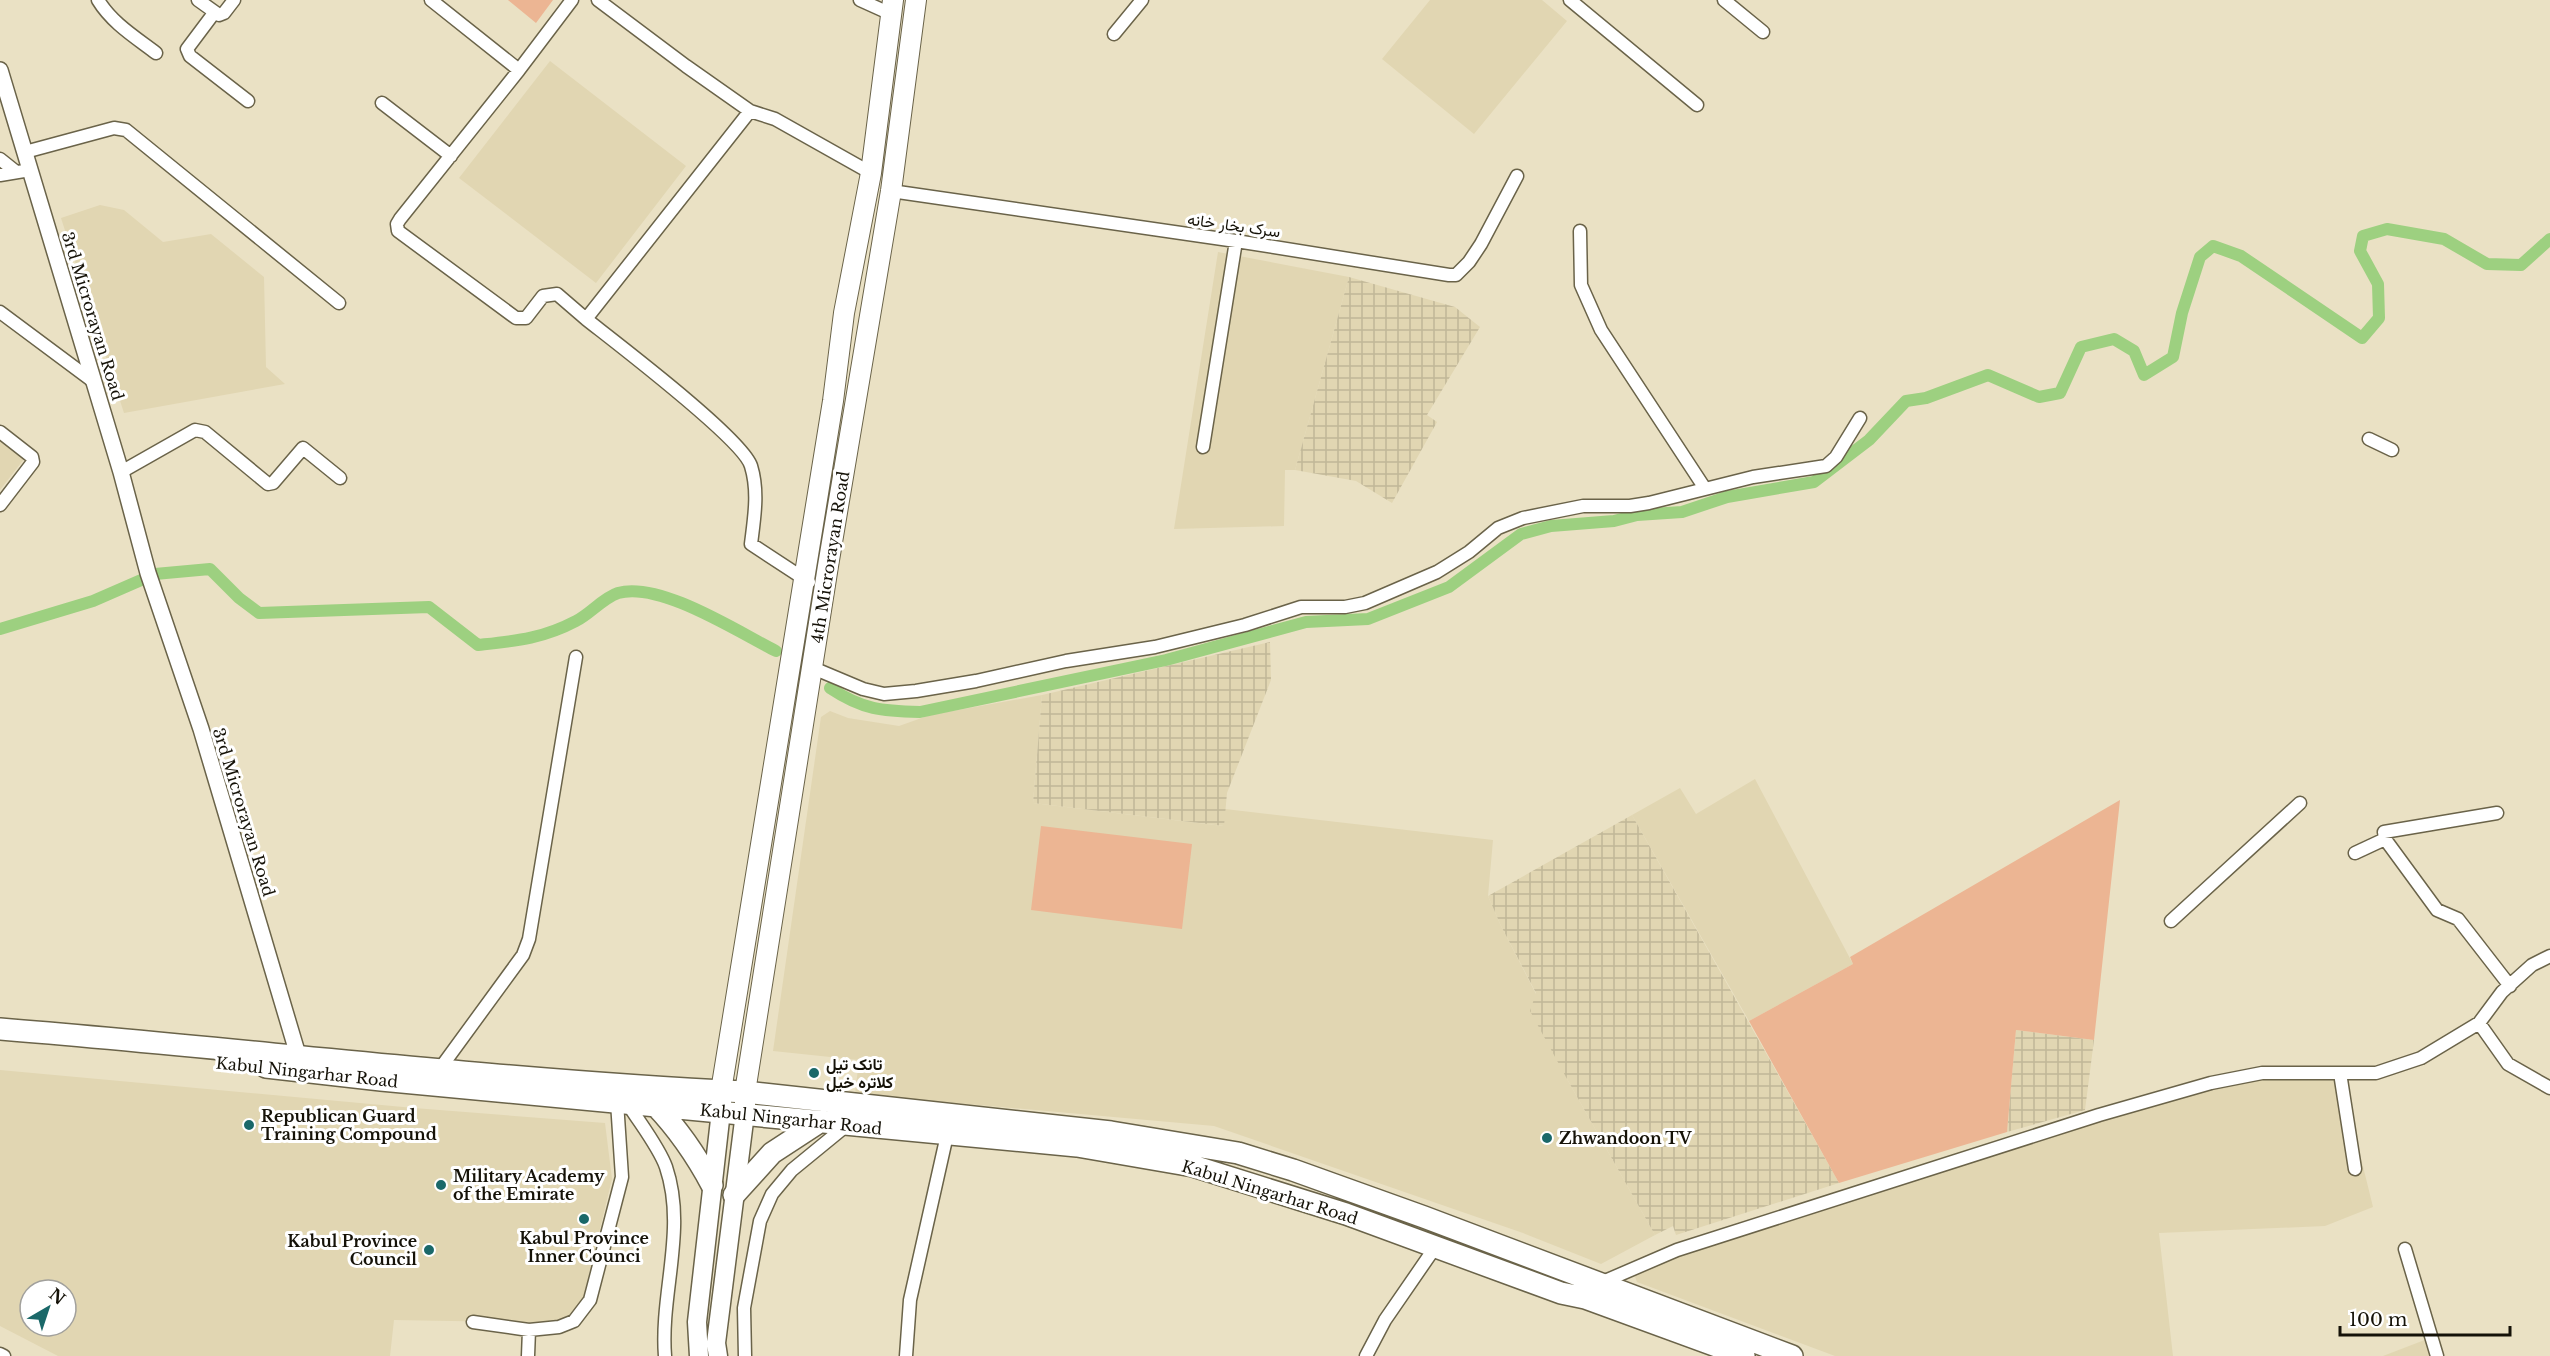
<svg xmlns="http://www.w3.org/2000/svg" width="2550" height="1356" font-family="'Libre Baskerville',Vazirmatn,serif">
<defs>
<pattern id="industrial-grid" width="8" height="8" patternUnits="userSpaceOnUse" patternTransform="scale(1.5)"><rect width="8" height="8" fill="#e1d6b2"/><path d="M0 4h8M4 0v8" fill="none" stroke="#c0b798"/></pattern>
</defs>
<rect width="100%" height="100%" fill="#eae1c4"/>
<path fill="#e1d6b2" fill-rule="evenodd" d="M1430 0H1542L1567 21 1474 134 1382 59Z
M550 61 686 166 596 283 459 178Z
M100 205 124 210 163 242 211 234 264 277 266 367 285 384 124 413 61 218Z
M1218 252 1349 277 1295 470H1285L1284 526 1174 529Z
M0 440 24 459 0 490Z
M1042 695 1033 803 1223 826 1225 809 1493 840 1488 896 1501 926 1536 994 1567 1079 1655 1235 1601 1264 1523 1233 1214 1126 855 1094 859 1060 773 1051 821 717 830 711 848 718 899 726 930 715Z
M1755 779 1853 964 1749 1021 1632 815 1680 788 1696 814Z
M0 1070 414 1108 605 1123 612 1179 583 1299 574 1316 560 1323 394 1320 390 1356H58L0 1326ZM30 1290H66V1326H30Z
M2340 1073 2373 1207 2325 1226 2159 1233 2173 1356H1835L1637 1282 1632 1269 2235 1078Z
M2435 1336 2441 1356H2383Z"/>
<path fill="url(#industrial-grid)" d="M1349 277 1455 307 1480 327 1427 415 1437 422 1392 503 1356 481 1295 470Z
M1270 642 1271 680 1227 793 1224 826 1033 803 1042 695Z
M1632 815 1839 1183 1676 1235 1673 1226 1655 1235 1567 1079 1530 1011 1536 993 1501 926 1488 896Z
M2016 1030 2094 1040 2085 1110 2007 1132Z"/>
<path fill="#ecb593" d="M508 0H553L536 23Z
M2120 800 2094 1040 2016 1030 2007 1132 1839 1183 1749 1021 1853 964 1850 957Z
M1041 826 1192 844 1182 929 1031 910Z"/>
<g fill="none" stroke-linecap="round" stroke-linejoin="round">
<path stroke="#9dd080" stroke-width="12" d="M0 629 93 601 155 574 210 569 239 598 259 613 429 607 478 645C515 641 542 639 576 621 590 614 603 598 618 593 660 581 738 632 776 651
M830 688C863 710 882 711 920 712L1166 660 1306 622 1368 619 1449 587 1521 534 1551 526 1614 521 1637 515 1682 512 1727 497 1814 482 1869 440 1906 401 1926 398 1988 375 2039 397 2060 393 2081 347 2114 339 2134 351 2144 375 2173 357 2182 313 2200 257 2213 246 2241 256 2362 338 2379 318 2378 284 2360 251 2363 236 2387 229 2444 239 2487 264 2521 265 2550 239"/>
<defs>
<path id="minor" d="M98 0C112 23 135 37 156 53
M198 0 219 15 224 13 234 0
M431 0 519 70 572 0
M598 0 686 66 750 111 775 119 871 173
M860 0 891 14
M1570 0 1697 105
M1724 0 1763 32
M214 13 187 49 190 56 248 101
M1114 34 1142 0
M519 70 400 219 397 224 398 231 516 318H526L543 296 557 294 586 319
M382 103 451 156
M750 111 586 319C615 342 743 439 751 466 759 492 754 519 751 544L809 582
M25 152 114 128 126 130 339 303
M0 159 15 171
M0 175 30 170
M891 191 1236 241 1449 275H1456L1469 262 1481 244 1517 176
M1580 231 1581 285 1601 330 1704 487
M0 312 94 382
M0 432 32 457 33 462 0 505
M2369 439 2392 450
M1203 447 1236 241
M121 472 195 430 205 432 268 484 273 483 303 448 340 478
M813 668 863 689 884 694 916 691 976 681 1066 661 1155 647 1245 625 1301 607H1345L1365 603 1437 572 1469 552 1498 528 1523 518 1583 506H1630L1649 503 1753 477 1826 466 1836 457 1860 418
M2385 839 2437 910 2458 919 2510 986
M2355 853 2385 839 2384 832 2497 813
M2171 921 2300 803
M2479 1023 2508 1064 2550 1088
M439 1070 523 955 529 939 576 657
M2340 1073 2355 1169
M628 1104C639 1122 659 1147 666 1167 687 1229 660 1293 665 1356
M2405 1249 2437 1356
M1598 1284 1677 1250 2099 1115 2211 1083 2262 1073H2376L2421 1058 2479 1023 2502 992 2532 965 2550 956
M473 1322 529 1330 559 1327 574 1321 590 1300 622 1177 617 1102
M0 1354 4 1356
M528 1356 529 1330
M745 1356 744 1308 760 1221 772 1194 792 1170 847 1125
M906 1356 910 1300 947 1135
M1366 1356 1385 1320 1436 1246"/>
<path id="tertiary" d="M0 70 121 472 148 573 201 729 298 1055"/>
<path id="secondary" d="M699 1356 697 1322 721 1111
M718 1356 716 1343 745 1113"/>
<path id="primary" d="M721 1106V1091L833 401 844 313 871 173 893 0
M745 1113V1092L828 566 891 191 916 0"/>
<path id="trunk" d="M0 1029C249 1049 496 1080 745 1092L1111 1132 1238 1153 1293 1170 1424 1217 1792 1356
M266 1067 381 1080 1077 1146 1193 1166 1346 1214 1561 1293 1585 1298 1744 1356
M655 1105C679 1130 696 1155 712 1185
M734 1195 772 1153 821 1121"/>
</defs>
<use href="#minor" stroke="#6a6349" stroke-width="15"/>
<use href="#tertiary" stroke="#6a6349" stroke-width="18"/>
<use href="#secondary" stroke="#6a6349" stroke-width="21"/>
<use href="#primary" stroke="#6a6349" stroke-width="22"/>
<use href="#trunk" stroke="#6a6349" stroke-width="24"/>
<use href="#minor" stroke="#fff" stroke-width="12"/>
<use href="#tertiary" stroke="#fff" stroke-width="15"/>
<use href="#secondary" stroke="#fff" stroke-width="18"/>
<use href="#primary" stroke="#fff" stroke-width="20"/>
<use href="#trunk" stroke="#fff" stroke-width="21"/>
</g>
<g fill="#1a6869" stroke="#fff" stroke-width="2">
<circle cx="814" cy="1073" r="6"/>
<circle cx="249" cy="1125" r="6"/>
<circle cx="1547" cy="1138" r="6"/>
<circle cx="441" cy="1185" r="6"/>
<circle cx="584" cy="1219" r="6"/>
<circle cx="429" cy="1250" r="6"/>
</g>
<g text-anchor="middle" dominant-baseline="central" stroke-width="6" stroke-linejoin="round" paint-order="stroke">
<g font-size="16" fill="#151208" stroke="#fff">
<text transform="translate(1234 225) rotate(8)">سرک بخار خانه</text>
<text transform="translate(93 316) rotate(73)">3rd Microrayan Road</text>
<text transform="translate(830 557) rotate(-81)">4th Microrayan Road</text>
<text transform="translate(244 812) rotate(73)">3rd Microrayan Road</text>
<text transform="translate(307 1072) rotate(6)">Kabul Ningarhar Road</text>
<text transform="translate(791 1119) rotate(6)">Kabul Ningarhar Road</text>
<text transform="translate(1270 1192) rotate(17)">Kabul Ningarhar Road</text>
</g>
<g font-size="16" font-weight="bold" fill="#151208" stroke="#fff" text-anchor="start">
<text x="826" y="1064">تانک تیل<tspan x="826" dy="18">کلاتره خیل</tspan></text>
<text x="261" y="1116">Republican Guard<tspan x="261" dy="18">Training Compound</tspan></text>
<text x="1559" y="1138">Zhwandoon TV</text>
<text x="453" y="1176">Military Academy<tspan x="453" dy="18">of the Emirate</tspan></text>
<text x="584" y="1238" text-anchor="middle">Kabul Province<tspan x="584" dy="18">Inner Counci</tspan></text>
<text x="417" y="1241" text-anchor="end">Kabul Province<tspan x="417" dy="18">Council</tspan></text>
</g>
</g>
<g transform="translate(48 1308) rotate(39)"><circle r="28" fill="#ffffff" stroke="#a1a09c" stroke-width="1.5"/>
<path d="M0-4.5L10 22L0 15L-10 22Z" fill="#1a6869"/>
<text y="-9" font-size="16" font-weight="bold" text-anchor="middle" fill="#151208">N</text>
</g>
<path d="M2340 1326v9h170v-9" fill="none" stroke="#151208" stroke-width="3"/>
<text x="2349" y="1326" font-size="18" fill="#151208" stroke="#ffffff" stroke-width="4.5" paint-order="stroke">100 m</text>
</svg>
